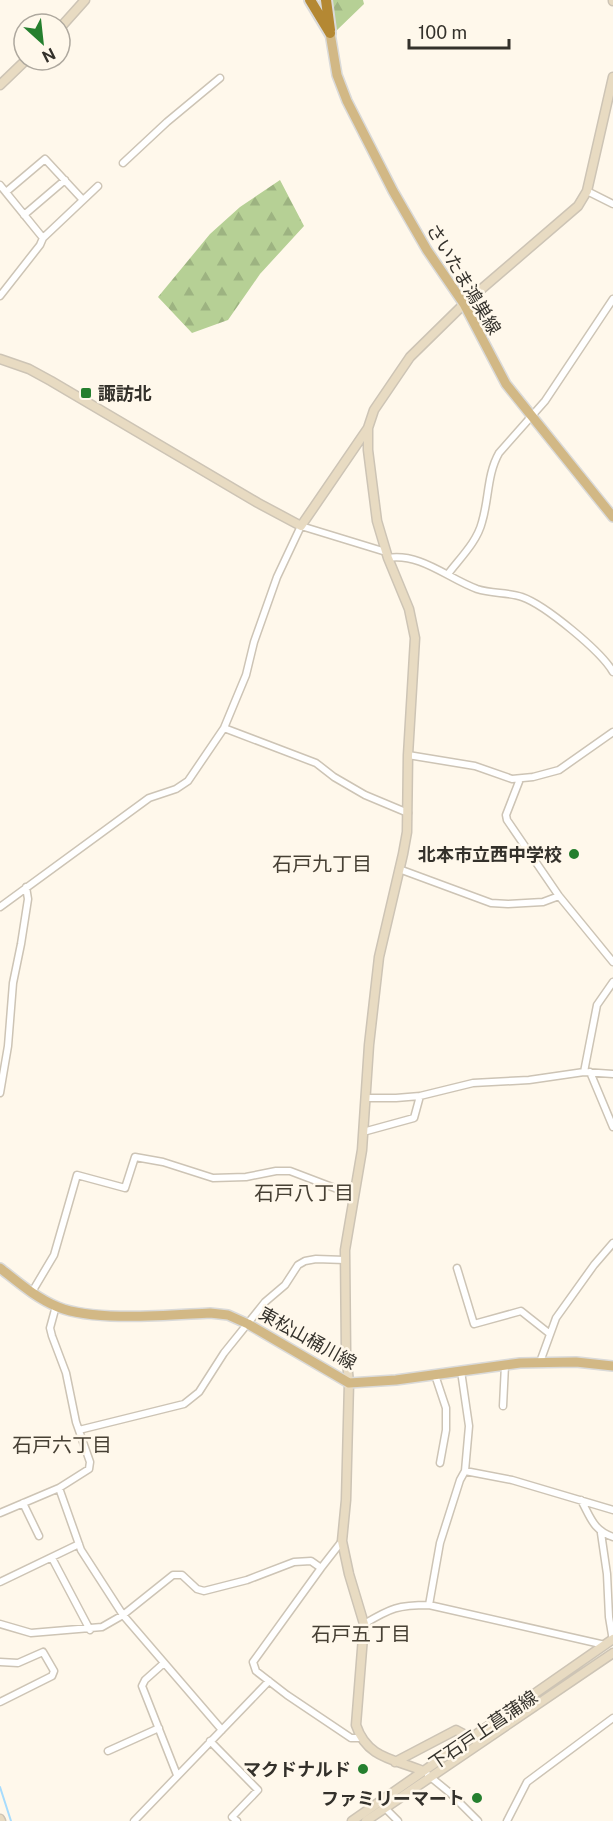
<svg xmlns="http://www.w3.org/2000/svg" width="613" height="1821" font-family="'Public Sans','Noto Sans JP',sans-serif">
<defs>
<pattern id="forest-firs" width="22" height="20" patternUnits="userSpaceOnUse" patternTransform="scale(1.5)"><rect width="22" height="20" fill="#b6d095"/><path d="M5 1l3.5 6h-7zM16 11l3.5 6h-7z" fill="#9db381"/></pattern>
</defs>
<rect width="100%" height="100%" fill="#fff8eb"/>
<path fill="url(#forest-firs)" d="M332 0H363L364 4 335 32Z
M280 180 304 226 260 274 228 320 192 333 158 297 210 234 240 207Z"/>
<g fill="none" stroke-linecap="round" stroke-linejoin="round">
<path stroke="#a7dcfd" stroke-width="2" d="M0 1787 11 1821"/>
<defs>
<path id="street" d="M123 163 167 122 220 78
M0 185 43 238
M587 191 613 204
M6 192 45 159 83 200
M24 215 65 180
M0 296 40 245 43 238 98 186
M388 558C421 553 447 578 477 589 492 594 508 592 522 597 545 605 601 651 613 672
M448 574C460 558 477 542 482 522 489 499 487 474 499 453L545 401 613 299
M224 728 316 763 334 777 365 795 408 813
M408 755 475 766 512 779 533 777 559 770 613 732
M520 779 506 815 507 820 559 896 613 962
M399 869 491 903 508 904 543 902 559 896
M0 907 149 798 176 789 188 781 224 728 246 675 254 642 277 577 301 526 386 552
M584 1072 597 1005 613 982
M590 1072 613 1127
M0 1093 8 1046 13 983 21 944 28 899 26 887
M365 1098H396L420 1096 473 1083 529 1080 584 1072 613 1074
M363 1132 414 1118 420 1096
M457 1268 474 1324 521 1311 550 1334
M32 1292 54 1255 77 1175 125 1188 135 1157 163 1162 213 1178 246 1177 276 1171H290L353 1195
M540 1362 556 1318 594 1265 613 1243
M461 1371 469 1426 465 1471 512 1480 613 1510
M435 1375 446 1408V1430L440 1463
M503 1406 505 1365
M79 1430 184 1404 199 1392 224 1353 265 1302 285 1285 298 1265 305 1261 316 1259 345 1260
M59 1488 81 1550 123 1615 222 1730
M581 1500C591 1518 593 1530 613 1537
M23 1503 39 1536
M0 1513 59 1488 89 1469 90 1462 76 1422 66 1373 52 1336 50 1328 56 1306
M601 1533 607 1574 609 1617 613 1641
M342 1541 321 1568 253 1662 256 1671 287 1695 351 1738H360
M52 1558 90 1630
M0 1582 79 1544
M429 1605 440 1543 460 1480 465 1471
M0 1624 31 1633 102 1627 123 1615 173 1575H182L197 1589 204 1591 247 1580 294 1562 311 1561 321 1568
M364 1624C391 1608 398 1605 429 1605L605 1645
M0 1662 18 1663 43 1652 54 1671 52 1676 0 1702
M164 1663 145 1680 142 1686 177 1775
M210 1741 258 1790 232 1817 237 1821
M108 1751 159 1728
M428 1775 450 1793 478 1821
M385 1808 398 1821
M134 1821 269 1681
M507 1821 527 1782 613 1718"/>
<path id="secondary" d="M613 0V1
M60 28 85 0
M0 85 26 60
M0 359 29 369 51 381 258 503 301 526 368 428
M395 1762 456 1730 473 1739
M423 1771C395 1759 367 1759 356 1725L364 1624 349 1574 342 1541 346 1500 349 1383 346 1351 345 1250 362 1150 369 1045 379 957 403 854 407 832 408 755 415 638 409 609 388 558 377 521 368 450V428L374 410 410 357 464 304 578 206 587 191 613 77
M0 1819 1 1821
M352 1821 613 1639
M366 1821 613 1653"/>
<path id="primary" d="M330 33 337 75 347 101 393 191 427 250 464 304 506 384 613 517
M0 1268C18 1282 36 1298 58 1307 95 1322 168 1315 210 1313L228 1315 248 1324 349 1383 396 1380 520 1363 576 1362 613 1366"/>
<path id="highway" d="M310 0 330 33
M326 0 330 30"/>
</defs>
<use href="#street" stroke="#cdc4b5" stroke-width="9"/>
<use href="#secondary" stroke="#cdc4b5" stroke-width="11"/>
<use href="#primary" stroke="#dadad9" stroke-width="12"/>
<use href="#highway" stroke="#dadad9" stroke-width="14"/>
<use href="#street" stroke="#fff" stroke-width="6"/>
<use href="#secondary" stroke="#e8dbc2" stroke-width="8"/>
<use href="#primary" stroke="#d2b885" stroke-width="9"/>
<use href="#highway" stroke="#b48833" stroke-width="10"/>
</g>
<g fill="#257f2e" stroke="#fff8eb" stroke-width="2">
<rect x="80" y="387" width="12" height="12" rx="3"/>
<circle cx="574" cy="854" r="6"/>
<circle cx="363" cy="1769" r="6"/>
<circle cx="477" cy="1798" r="6"/>
</g>
<g text-anchor="middle" dominant-baseline="central" stroke-width="5" stroke-linejoin="round" paint-order="stroke">
<g font-size="18" fill="#34312b" stroke="#fff8eb">
<text transform="translate(464 279) rotate(59)">さいたま鴻巣線</text>
<text transform="translate(308 1338) rotate(29)">東松山桶川線</text>
<text transform="translate(483 1730) rotate(-34)">下石戸上菖蒲線</text>
</g>
<g font-size="18" font-weight="bold" fill="#34312b" stroke="#fff8eb" text-anchor="end">
<text x="98" y="393" text-anchor="start">諏訪北</text>
<text x="562" y="854">北本市立西中学校</text>
<text x="351" y="1769">マクドナルド</text>
<text x="465" y="1798">ファミリーマート</text>
</g>
<g font-size="20" fill="#474034" stroke="#fff8eb">
<text x="322" y="864">石戸九丁目</text>
<text x="304" y="1193">石戸八丁目</text>
<text x="62" y="1445">石戸六丁目</text>
<text x="361" y="1634">石戸五丁目</text>
</g>
</g>
<g transform="translate(42 42) rotate(153)"><circle r="28" fill="#fff8eb" stroke="#aea89e" stroke-width="1.5"/>
<path d="M0-4.5L10 22L0 15L-10 22Z" fill="#257f2e"/>
<text y="-9" font-size="16" font-weight="bold" text-anchor="middle" fill="#34312b">N</text>
</g>
<path d="M409 39v9h100v-9" fill="none" stroke="#34312b" stroke-width="3"/>
<text x="418" y="39" font-size="18" fill="#34312b" stroke="#fff8eb" stroke-width="4.5" paint-order="stroke">100 m</text>
</svg>
